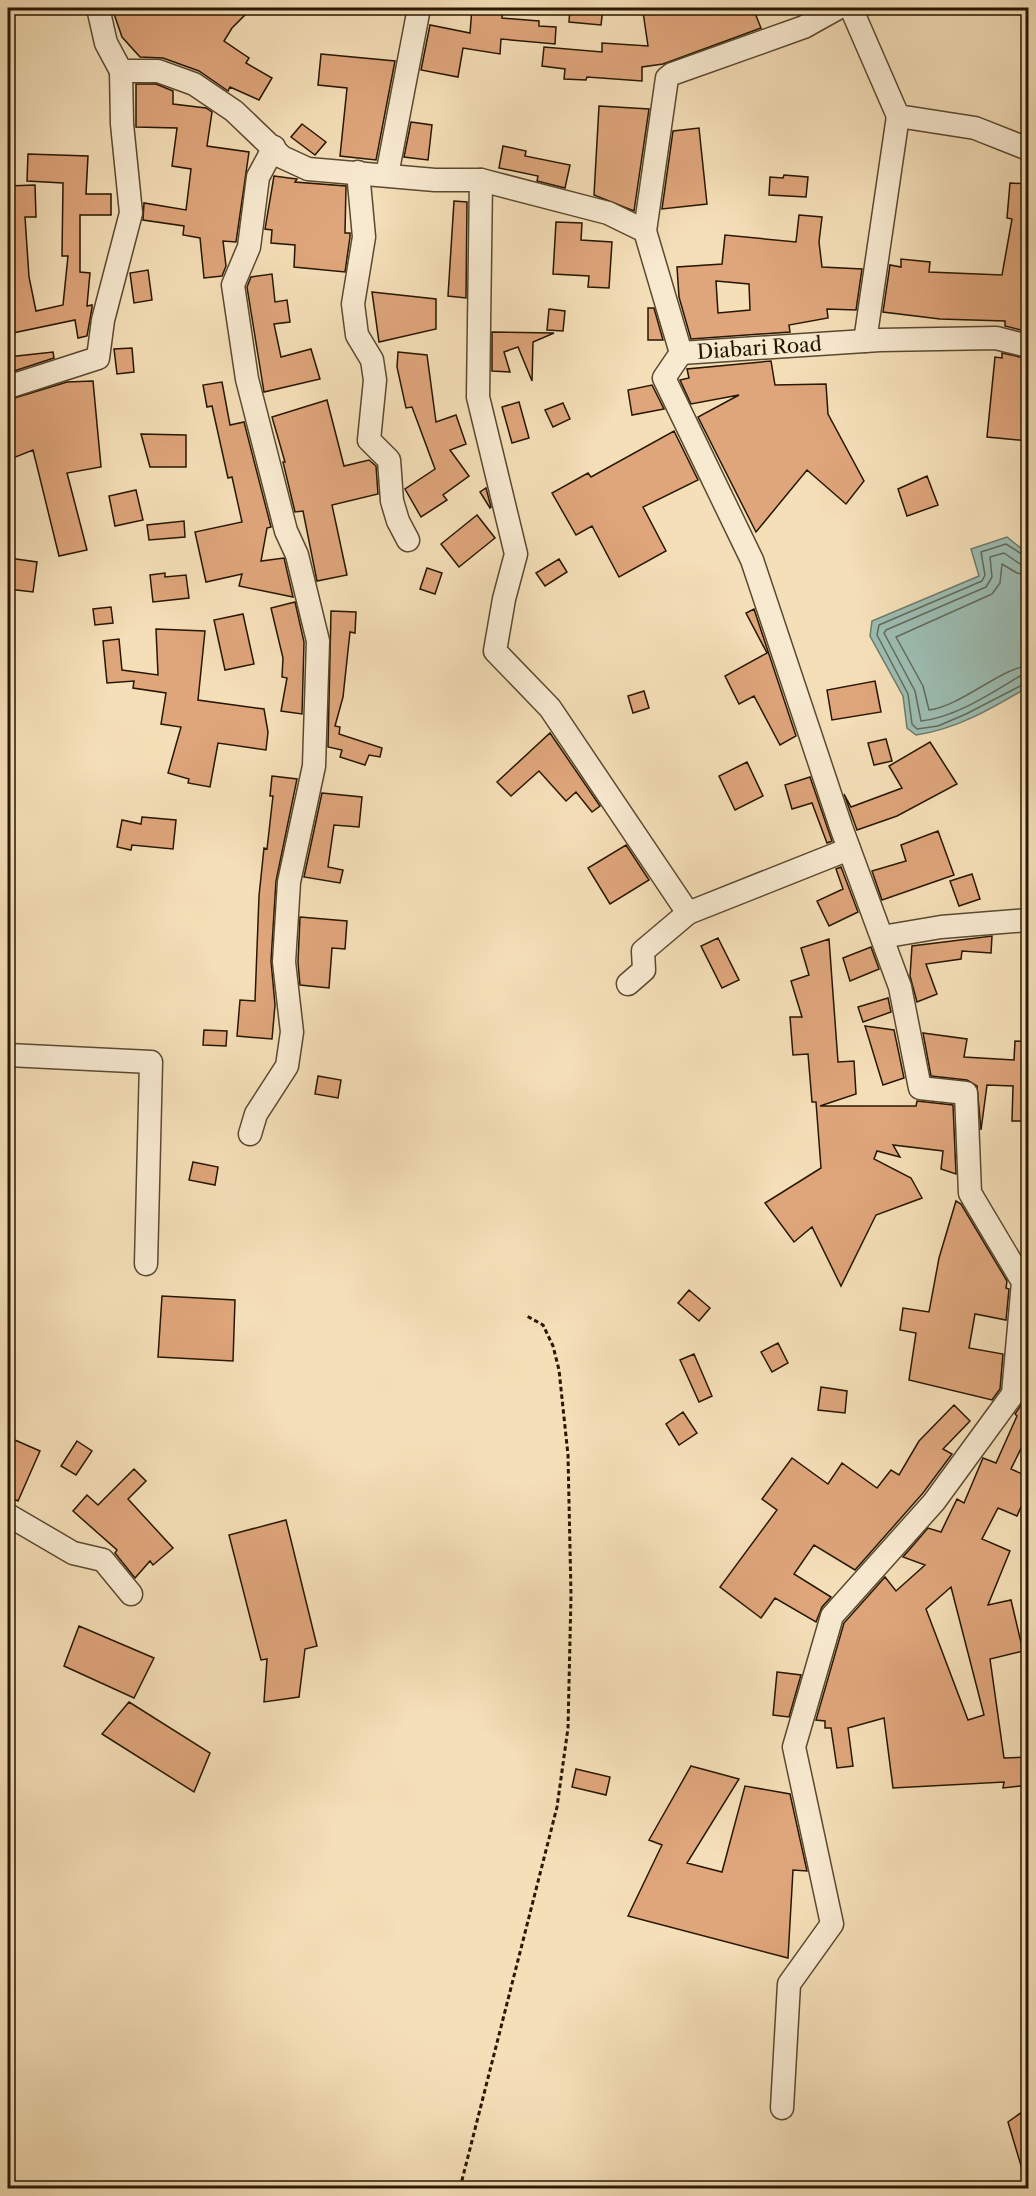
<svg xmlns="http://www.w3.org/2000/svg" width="1036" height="2196" font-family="'Libre Caslon Text',serif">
<rect width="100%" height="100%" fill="#f5dfb8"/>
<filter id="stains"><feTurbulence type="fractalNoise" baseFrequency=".00333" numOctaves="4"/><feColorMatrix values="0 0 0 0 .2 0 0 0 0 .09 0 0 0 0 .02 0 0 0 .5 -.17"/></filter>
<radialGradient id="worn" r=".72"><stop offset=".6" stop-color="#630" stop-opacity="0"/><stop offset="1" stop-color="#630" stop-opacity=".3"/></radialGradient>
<path fill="#9cbcb1" stroke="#6d7a6b" stroke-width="1.5" d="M1007 537 1028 554V687C993 708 957 729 916 735L907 728 903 696 870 636 872 621 979 576 971 549Z"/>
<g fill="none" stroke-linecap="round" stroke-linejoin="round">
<path stroke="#626a59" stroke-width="1.5" d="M1028 558 1006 544 981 552 985 575 982 581 879 625 877 635 908 694 912 724 917 729 938 726 966 714 1028 682
M1028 566 1020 564 1004 553 990 557 992 577 986 587 886 630 884 633 915 691 921 721C956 717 990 694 1020 676L1028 675
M1028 575 1017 573 1002 564 1000 583 992 594 896 637 923 686 929 710C961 706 1003 667 1028 666"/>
</g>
<path fill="#dfa57b" stroke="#271701" stroke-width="1.5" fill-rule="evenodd" d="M112 8H252L232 28 224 41 249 58 246 63 272 78 259 100 230 87 228 91 199 71 163 58 140 57 122 37Z
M472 8H503L502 18 539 21V26L556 27 555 44 501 39 500 54 463 48 458 77 421 70 430 25 470 33Z
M570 8H603L601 25 569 22Z
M675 8H753L761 28 663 64 642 67V81L587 77 586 80 564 79 565 69 542 66 544 47 602 52V43L648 46 643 12Z
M321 54 395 61 376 160 340 156 347 88 318 85Z
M136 84H156L173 91V104L206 108 212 112 207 146 249 152 236 242 223 241 226 266 222 276 204 278 200 238 183 235 184 226 143 220 144 203 186 210 191 169 172 166 177 128 136 127Z
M599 106 649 109 634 211 594 195Z
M411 122 432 125 428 160 404 157Z
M302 124 326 142 315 155 291 137Z
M699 128 707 204 662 209 673 131Z
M503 146 526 151 525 156 570 165 565 188 537 181 538 176 499 168Z
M28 154 88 156 86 194H111V215H80V272L90 273 87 306 92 305V308L87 336 78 338 75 320 8 334V315L14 314 8 281V186L35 185 36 217H25L29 277 36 311 63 305 68 256H62L63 183 27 181Z
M784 175 808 177 806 197 769 195 770 177 783 178Z
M274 176 297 179 295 182 346 186 345 233H350V237L345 272 294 267 295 245 271 243 272 230 265 229Z
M1010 183 1029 184V332L1005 326V321L940 319 883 312 890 265 901 267V259L930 262 929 272 1002 275 1012 219 1007 218Z
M454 201 467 202 466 298 448 296Z
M799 215 822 217 819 242 822 267 862 269 856 310 827 309 828 318 789 325 790 332 691 339 679 297 677 267 722 264 725 235 796 242ZM716 281 749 284 750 310 718 313Z
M556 222 582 223 581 240 612 242 609 288 588 287 589 276 553 274Z
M148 270 152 300 134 303 130 273Z
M272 274 275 302 287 300 290 322 274 324 281 357 311 349 320 379 264 392 247 287 251 277Z
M372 292 436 299V329L379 342Z
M648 308H654L663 340H648Z
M549 309 565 311 563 331 547 330Z
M492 332 554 333 533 342 532 381 518 347 504 352 510 372 492 371Z
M132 348 134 372 117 374 114 349Z
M53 352 54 358 8 373V357Z
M398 352 427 355 436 422 456 415 466 444 450 450 469 476 443 495 447 500 421 517 405 489 435 469 412 407 406 408 397 367Z
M1002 353 1029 359V441L987 437 995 357 1002 358Z
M771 361 775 385 826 384 828 414 864 481 846 504 807 470 756 532 698 417 739 395 691 404 680 380 689 378 687 369Z
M93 381 101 467 67 473 87 550 59 556 33 450 8 460V400L67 382Z
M222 382 230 425 244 422 271 527 267 528 261 561 284 558 293 597 239 586 242 574 206 582 195 532 242 522 232 477 228 478 212 406 207 407 203 385Z
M652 385 664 409 632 415 628 390Z
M327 400 344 466 369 460 376 466 378 494 332 505 347 575 317 581 303 511 295 512 283 462H285L272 417Z
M519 402 529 438 512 443 502 407Z
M563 403 570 419 553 427 545 410Z
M674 431 698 480 643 507 666 551 619 577 592 526 576 535 552 493 588 473 591 477Z
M141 434 186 435V467H150Z
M927 476 938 505 907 516 898 489Z
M486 488 491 507 490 508 480 492Z
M136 490 143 520 115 526 109 496Z
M477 515 495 538 459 567 441 544Z
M184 521 185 537 149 540 147 525Z
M9 558 37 562 33 592 8 589Z
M559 559 567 572 545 586 536 573Z
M427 568 442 573 435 594 420 589Z
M165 573V577L186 575 189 598 153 602 150 575Z
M295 602 304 642 302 714 281 711 287 678 282 677 283 658 271 608Z
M111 607 113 623 95 625 93 609Z
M754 609 796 736 780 745 754 696 739 704 725 676 767 653 746 613Z
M331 611 356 612 355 633 350 632 343 697 335 726 340 727 339 734 382 748 380 757 369 755 365 765 340 757 342 750 328 747Z
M243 614 254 664 225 670 214 620Z
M156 629 205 631 198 700 264 709 268 732 266 750 218 743 210 787 188 783 189 779 168 773 181 727 161 724 166 693 133 688 134 681 107 683 103 641 119 639 122 670 158 675Z
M875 681 881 712 832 720 827 690Z
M644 691 649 708 633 713 628 696Z
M550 733 600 806 592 812 576 792 566 801 539 771 511 796 497 782Z
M886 739 892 761 874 765 868 743Z
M930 742 957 784 897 816 857 830 844 794 851 807 902 788 889 766Z
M747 762 763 796 735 810 719 776Z
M272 776 297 779 276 881 271 961 275 1005 272 1039 237 1036 240 1000 255 1001 259 896 264 848 267 849 273 796H270Z
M810 777 832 841 827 843 812 803 792 809 785 785Z
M322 793 362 797 359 827 334 825 328 867 343 870 340 883 304 877Z
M142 817 176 820 173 849 132 845 131 850 117 847 122 820 141 824Z
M938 831 954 875 882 900 872 871 906 861 901 845Z
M626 845 649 880 610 904 588 868Z
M841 867 858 912 829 926 817 901 843 889 836 869Z
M972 874 980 899 959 906 950 881Z
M300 917 347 921 345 949 332 948 329 988 300 985 298 962Z
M992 936 991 953 962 951 961 959 926 964 937 994 917 1002 910 976 912 946Z
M718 938 739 980 722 988 701 946Z
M829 939 838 1062 854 1061 856 1094 820 1106H916L917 1101 953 1105 956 1174 941 1169 943 1151 893 1145 900 1157 877 1151 874 1159 911 1178 922 1198 876 1215 841 1286 812 1227 794 1242 765 1203 821 1168 816 1102H812L808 1054 793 1055 790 1017H802L791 981 809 975 801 948Z
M871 947 879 969 850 981 843 958Z
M888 998 891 1012 863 1022 858 1007Z
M865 1026 894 1030 904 1078 883 1085Z
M204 1030 227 1031 226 1046 203 1045Z
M923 1033 967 1039 964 1057 1014 1060 1015 1041 1029 1042V1121H1012L1013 1086 987 1085 981 1130 977 1086 967 1080 931 1076Z
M318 1076 341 1080 338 1098 315 1094Z
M193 1162 218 1167 215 1185 189 1180Z
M956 1201 961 1204 1007 1281 1006 1288 1009 1289 1006 1320 975 1314 969 1348 1003 1354 1000 1389 992 1400 909 1380 916 1333 900 1330 903 1308 929 1312 939 1258Z
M689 1290 710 1308 699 1321 678 1303Z
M162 1296 235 1300 233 1361 158 1357Z
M778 1343 788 1363 772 1372 761 1352Z
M694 1354 712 1396 699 1402 680 1360Z
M1029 1376V1432L1011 1469 1029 1477V1488L1017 1516 998 1508 982 1539 1010 1551 988 1605 1011 1600 1023 1651 990 1659 1004 1758 1029 1757V1785L1003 1788 1004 1782 893 1788 884 1718 848 1728 853 1766 837 1768 831 1728H825V1721L816 1720 844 1623 885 1577 896 1591 925 1565 903 1557 928 1528 941 1532 957 1499 964 1503 983 1458 996 1463 1017 1416 1015 1414 1024 1401ZM951 1587 984 1715 968 1720 926 1609Z
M821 1387 847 1391 845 1413 818 1410Z
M954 1405 970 1421 943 1449 952 1454 923 1493 855 1570 814 1545 794 1574 831 1597 822 1607 816 1622 775 1598 761 1618 720 1587 777 1510 762 1499 792 1458 828 1484 842 1463 877 1488 891 1470 899 1475 919 1441Z
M683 1412 697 1433 679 1445 666 1424Z
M8 1437 40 1451 18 1501 8 1496Z
M77 1441 92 1451 76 1475 61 1466Z
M134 1469 146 1481 128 1499 173 1548 153 1565 150 1561 135 1578 115 1553 117 1550 73 1511 87 1495 98 1505Z
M286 1520 317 1646 305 1649 299 1697 264 1702 267 1659 261 1660 229 1535Z
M79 1626 154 1658 134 1698 64 1666Z
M777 1672 801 1675 789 1717 773 1715Z
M129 1702 210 1753 194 1792 102 1734Z
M691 1766 739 1779 687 1863 722 1872 745 1786 790 1794 807 1871 793 1870 788 1958 628 1916 662 1845 649 1840Z
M576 1769 610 1777 606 1795 572 1787Z
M1029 2107V2178L1025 2179 1008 2122Z"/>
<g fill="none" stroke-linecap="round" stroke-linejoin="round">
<defs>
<g id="minor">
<path id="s1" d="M98 8 106 43 121 71H158L194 84 234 111 282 157 308 169 435 180H481L608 213 645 231 681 353 880 340 996 338 1028 346"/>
<path d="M851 8 898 116 975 128 1028 149"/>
<path d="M358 172 364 237 353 304 357 335 372 360 375 380 369 440 389 460 392 501 398 521 408 540"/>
<path d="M387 175 419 8"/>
<path d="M481 180 478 397 516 554 504 599 495 651 550 708 688 913"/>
<path d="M645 231 667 78 672 74 804 27 838 8"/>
<path d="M865 341 898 116"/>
<path d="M681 353 664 378 752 560 841 827 900 987 920 1088 966 1093 970 1193 1023 1282 1013 1394 934 1502 832 1616 794 1747 832 1924 789 1984 782 2108"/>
<path d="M8 387 98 358 103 320 131 213 122 124 121 71"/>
<path d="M882 937 941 927 1028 920"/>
<path d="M628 984 644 970 643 951 688 913 849 849"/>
<path d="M8 1055 151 1062 146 1264"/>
<path d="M250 1134 256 1114 287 1066 292 1032 284 962 289 882 314 766 318 641 297 555 286 531 247 379 233 285 249 247 258 177 274 147"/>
<path d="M8 1515 73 1553 103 1560 131 1594"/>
</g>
</defs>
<use href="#minor" stroke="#5a492f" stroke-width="25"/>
<path stroke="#271701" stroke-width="3" stroke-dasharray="4.5 3" stroke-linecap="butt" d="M460 2188 557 1807 568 1728 571 1595 568 1455 559 1370 553 1346 543 1325 525 1315"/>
<use href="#minor" stroke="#f8ead1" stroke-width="22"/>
</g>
<g text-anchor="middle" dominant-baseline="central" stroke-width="6" stroke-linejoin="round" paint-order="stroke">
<g font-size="20" fill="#271701" stroke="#f8ead1">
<text stroke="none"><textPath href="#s1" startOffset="838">Diabari Road</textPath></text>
</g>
</g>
<rect width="1036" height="2196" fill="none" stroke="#f5dfb8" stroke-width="30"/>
<rect x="9" y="9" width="1018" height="2178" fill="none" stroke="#271701" stroke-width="3"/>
<rect x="15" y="15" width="1006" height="2166" fill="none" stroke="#271701" stroke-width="1.5"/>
<rect width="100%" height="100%" filter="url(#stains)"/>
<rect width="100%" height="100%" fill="url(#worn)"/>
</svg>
